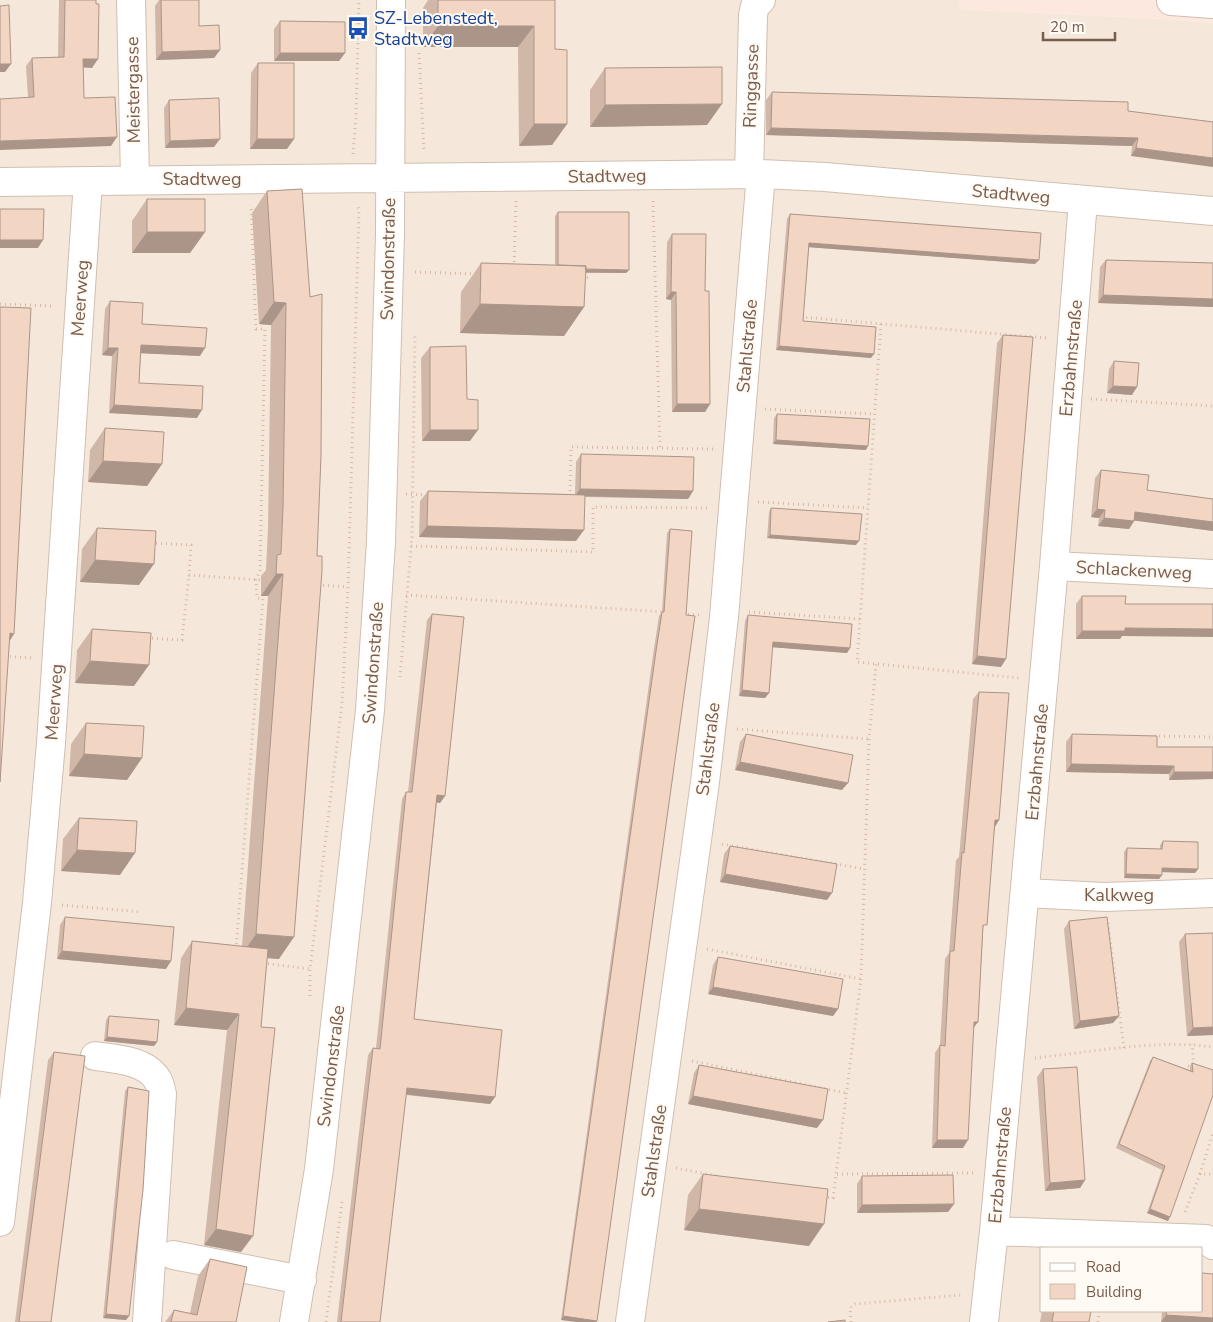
<svg xmlns="http://www.w3.org/2000/svg" width="1213" height="1322" font-family="'Nunito Sans',sans-serif">
<rect width="100%" height="100%" fill="#fdf6ec"/>
<path fill="#f5e8da" fill-rule="evenodd" d="M0 0H959V9L1164 19 1213 23V1322H0ZM1042 1248H1202V1311H1042Z"/>
<path fill="#fde8e0" d="M959 0H1213V23L1164 19 959 9Z"/>
<g fill="none" stroke-linecap="round" stroke-linejoin="round">
<defs>
<path id="minor" d="M131 0 135 179
M1171 1 1213 4
M749 174 753 15 755 6 761 0
M0 182 761 174 825 177 1213 211
M1054 566 1213 574
M1025 893 1105 897 1213 893
M95 1056C115 1059 145 1060 157 1079 160 1083 161 1090 162 1094L147 1322
M0 1222 37 903 51 743 88 181
M994 1231 1206 1239 1213 1245
M173 1255 302 1280
M294 1322 319 1169 370 710 381 542 390 234 391 0
M630 1322 705 782 724 617 761 174
M984 1322 994 1231 1054 566 1083 201"/>
</defs>
<use href="#minor" stroke="#d1beb0" stroke-width="30"/>
<path stroke="#d9b8a5" stroke-width="3" stroke-dasharray="1 4" stroke-linecap="butt" d="M419 53 424 152
M353 154 356 116 359 0
M653 201 660 448
M514 267 516 200
M415 272 476 274
M582 277 591 278
M0 304 54 306
M801 317 1047 338
M881 324 857 662 1019 678
M1091 399 1213 406
M765 409 875 414
M406 494 427 495
M570 496 571 447 713 449
M758 502 868 508
M151 543 191 545 189 575 261 580
M411 546 593 552V507L707 508
M318 585 348 587
M406 595 664 612
M749 612 860 619
M683 614 699 615
M147 638 182 640 189 575
M0 656 32 658
M400 677 412 537 415 334
M737 729 869 739
M1154 736 1213 737
M722 844 864 869
M62 905 141 912
M1108 923 1124 1049
M236 949 263 599 257 598 256 580 260 570 265 329H256L251 205
M707 949 861 979
M263 963 310 969
M310 996V969L342 703 348 587 359 210 357 204
M1035 1058C1091 1052 1158 1039 1213 1047
M692 1061 846 1093
M1188 1066 1194 1068 1192 1044
M676 1168 717 1176
M837 1174 974 1173
M1200 1174 1213 1133
M823 1197 833 1198 861 979 869 739 876 664
M1185 1212 1200 1174H1213
M326 1322 342 1202
M851 1322 850 1308 855 1304 961 1295
M1098 1322 1099 1311"/>
<use href="#minor" stroke="#fff" stroke-width="28"/>
</g>
<path fill="#d1b7a8" d="M59 0H96L92 68 83 67 84 98 111 146 28 97 26 66 32 58 58 57Z
M159 0H199V26L220 50 214 58 156 60 155 6Z
M428 0H555V49L567 124 552 145 519 146 518 47H423V8Z
M280 21 345 53 339 61H274V29Z
M258 63 287 149H250L251 73Z
M605 68 707 125 590 127V90Z
M772 92 1128 111 1213 122 1131 156 1132 146 766 135V100Z
M169 100 214 147 165 148 164 108Z
M302 189 279 959 267 958 241 1252 204 1245 227 1030 174 1025 181 958 192 941 242 946 268 596H261V576L266 570 268 528 271 325 259 324 252 213 267 191Z
M147 199 205 232 190 253H132V221Z
M558 212 629 270 626 273H585L584 307 564 336 460 333 461 292 481 263 555 265V216Z
M790 214 1035 264 809 247 803 321 871 358 776 350 787 219Z
M672 234 705 291 710 404 705 412H672L671 300 666 299 667 242Z
M1106 260 1213 263V307L1098 303 1100 267Z
M110 301 142 324 200 356 141 353 139 383 197 418 109 413 112 356 102 355 105 309Z
M1003 335 1001 667 972 664 997 343Z
M430 347 467 399 470 441H422L421 358Z
M1114 361 1132 395 1107 393 1109 369Z
M777 414 866 450 773 444 774 418Z
M105 428 162 464 147 486 88 482 90 450Z
M581 454 693 491 688 499 585 497 576 541 419 537 420 501 428 491 575 494 576 462Z
M1101 470 1147 490 1213 499V531L1135 520 1129 529 1098 526 1099 518 1091 517 1095 478Z
M771 508 856 545 767 538 769 512Z
M97 528 139 585 80 582 82 549Z
M670 529 692 531 597 1321 561 1320 653 655 659 616 662 612 667 533Z
M1082 596 1125 604 1122 636 1120 639H1076V604Z
M432 614 445 796 440 803 437 802 414 1019 495 1097 490 1104 406 1095 380 1322H337L368 1055 373 1048H376L402 799 406 792H408L427 620Z
M748 615 850 648 847 653 772 647 769 693 765 698 739 696 745 621Z
M92 629 134 686 75 683 77 650Z
M979 692 999 820 995 827 983 931 978 1022 973 1028 963 1148H932L935 1053 940 1045 945 959 949 953 956 860 959 857 973 699Z
M86 723 142 758 127 780 69 776 71 744Z
M746 734 842 790 735 770 740 742Z
M1072 734 1157 747H1213V779L1169 780V774L1066 772V742Z
M79 818 120 875 61 871 63 839Z
M1163 841 1198 869 1195 873 1162 872V875L1159 879 1124 878V852L1127 848 1160 849V845Z
M730 846 827 900 720 882 724 854Z
M65 917 166 969 57 959 60 925Z
M1069 921 1119 1016 1113 1023 1074 1029 1064 929Z
M1213 933V1035L1187 1036 1179 942 1185 934Z
M718 957 838 1009 833 1016 708 994 713 965Z
M109 1016 157 1042 154 1046 104 1041 106 1020Z
M54 1052 51 1322H15L48 1060Z
M1153 1057 1190 1070V1066L1192 1063 1213 1070 1168 1221 1147 1213 1162 1170 1116 1148 1150 1061Z
M699 1065 817 1128 688 1104 694 1073Z
M1043 1069 1085 1180 1080 1188 1045 1191 1037 1077Z
M128 1087 129 1316 126 1320 103 1318 125 1091Z
M703 1174 809 1246 684 1230 688 1195Z
M862 1176 954 1204 948 1212 857 1213V1184Z
M210 1259 236 1322H165L174 1310 190 1313 198 1276Z
M1042 1311H1091L1089 1322H1040Z
M1162 1311H1202L1213 1322H1161Z"/>
<path fill="#aa9588" d="M438 26H534L518 47H423Z
M220 50 214 58 156 60 162 52Z
M280 53H345L339 61H274Z
M83 59H98L92 68 77 67Z
M0 64H11L5 72H0Z
M722 104 707 125 590 127 605 105Z
M534 124H567L552 145 519 146Z
M771 128 1138 138 1132 146 766 135Z
M117 137 111 146 0 150V141Z
M220 139 214 147 165 148 170 141Z
M257 139H294L287 149H250Z
M1136 148 1213 158V167L1131 156Z
M147 232H205L190 253H132Z
M0 240H43L38 248H0Z
M809 243 1039 260 1035 264 806 247Z
M558 268 629 270 626 273 555 272Z
M671 292H676L671 300 666 299Z
M1103 295 1213 299V307L1098 303Z
M274 302 286 303 271 325 259 324Z
M480 304 584 307 564 336 460 333Z
M141 345 205 348 200 356 136 353Z
M779 346 874 354 871 358 776 350Z
M108 348H118L112 356 102 355Z
M1113 386 1137 387 1132 395 1107 393Z
M677 404H710L705 412H672Z
M114 405 202 410 197 418 109 413Z
M430 430H478L470 441H422Z
M776 440 868 446 866 450 773 444Z
M103 461 162 464 147 486 88 482Z
M580 489 693 491 688 499 575 496Z
M1097 509 1105 510 1099 518 1091 517Z
M1135 512 1213 522V531L1130 520Z
M1104 518 1134 521 1129 529 1098 526Z
M427 526 584 530 576 541 419 537Z
M770 535 859 541 856 545 767 538Z
M95 560 154 564 139 585 80 582Z
M276 574H283L268 596H261Z
M1125 628 1213 629V637L1122 636 1120 639H1076L1082 631Z
M10 633 14 634 9 642Z
M773 642 850 648 847 653 769 647Z
M977 656 1006 659 1001 667 972 664Z
M90 661 149 665 134 686 75 683Z
M742 690 769 693 765 698 739 696Z
M84 754 142 758 127 780 69 776Z
M740 762 848 783 842 790 735 770Z
M1071 764 1174 766 1169 774 1066 772Z
M1174 772H1213V779L1169 780Z
M437 795 445 796 440 803 433 802Z
M995 820H999L994 828Z
M77 850 135 853 120 875 61 871Z
M1162 868 1198 869 1195 873 1159 872Z
M725 874 832 893 827 900 720 882Z
M1126 874 1162 875 1159 879 1124 878Z
M256 934 294 937 279 959 241 956Z
M62 951 171 961 166 969 57 959Z
M713 987 838 1009 833 1016 708 994Z
M186 1008 239 1014 227 1030 174 1025Z
M1119 1016 1113 1023 1074 1029 1080 1021Z
M974 1022H978L972 1030Z
M1213 1027V1035L1187 1036 1193 1028Z
M107 1037 157 1042 154 1046 104 1041Z
M407 1088 495 1097 490 1104 402 1094Z
M693 1096 823 1120 817 1128 688 1104Z
M937 1140H968L963 1148H932Z
M1085 1180 1080 1188 1045 1191 1050 1183Z
M954 1204 948 1212 857 1213 862 1205Z
M699 1209 824 1224 809 1246 684 1230Z
M1150 1209 1170 1217 1168 1221 1147 1213Z
M216 1229 253 1236 241 1252 204 1245Z
M106 1314 129 1316 126 1320 103 1318Z
M1166 1315 1213 1318V1322H1161Z
M563 1316 597 1321 596 1322H576L561 1320Z"/>
<path fill="#f3d5c3" stroke="#aa9588" d="M65 0H96V4H99L98 59H83L84 98 115 97 117 137 0 141V99L34 97 32 58 64 57Z
M161 0H199V26L219 25 220 50 162 52Z
M438 0H555V49L567 50V124H534V26H438Z
M9 5 11 64H0V6Z
M280 21 345 22V53H280Z
M258 63H294V139H257Z
M722 67V104L605 105V68Z
M772 92 1128 102V111L1213 122V158L1136 148 1138 138 771 128Z
M219 98 220 139 170 141 169 100Z
M302 189 310 297 322 294 321 456 317 556H322V571L294 937 256 934 283 574H276L277 555 281 554 283 507 286 303 274 302 267 191Z
M147 199H205V232H147Z
M0 209H44L43 240H0Z
M558 212H629V270L585 269 586 266 558 265Z
M790 214 1041 233 1039 260 809 243 803 321 876 327 874 354 779 346Z
M672 234H706L705 291H709L710 404H677L676 292H671Z
M1106 260 1213 263V299L1103 295Z
M481 263 586 266 584 307 480 304Z
M110 301 143 303 142 324 207 328 205 348 141 345 139 383 203 386 202 410 114 405 118 348H108Z
M0 307 31 308 14 634 10 633 0 782Z
M1003 335 1033 337 1006 659 977 656Z
M466 346 467 399 478 400V430H430V347Z
M1114 361 1139 363 1137 387 1113 386Z
M777 414 870 419 868 446 776 440Z
M105 428 164 432 162 464 103 461Z
M581 454 694 457 693 491 580 489Z
M1101 470 1149 475 1147 490 1213 499V522L1135 512 1134 521 1104 518 1105 510 1097 509Z
M428 491 585 495 584 530 427 526Z
M771 508 862 514 859 541 770 535Z
M97 528 156 531 154 564 95 560Z
M670 529 692 531 686 615 695 616 597 1321 563 1316 656 651 662 612H664Z
M1082 596H1126L1125 604H1213V629L1125 628V631H1082Z
M432 614 464 617 445 796 437 795 414 1019 502 1030 495 1097 407 1088 380 1322H341L373 1048 380 1049 406 792H412Z
M748 615 852 624 850 648 773 642 769 693 742 690Z
M92 629 151 633 149 665 90 661Z
M979 692 1009 693 999 820H995L987 925H983L978 1022H974L968 1140H937L940 1045 945 1046 950 951H954L962 852 964 853Z
M86 723 144 726 142 758 84 754Z
M746 734 853 755 848 783 740 762Z
M1072 734 1157 736V747H1213V772H1174V766L1071 764Z
M79 818 137 821 135 853 77 850Z
M1163 841 1198 842V869L1162 868V875L1126 874 1127 848 1162 849Z
M730 846 837 864 832 893 725 874Z
M65 917 174 927 171 961 62 951Z
M1107 917 1119 1016 1080 1021 1069 921Z
M1213 933V1027L1193 1028 1185 934Z
M192 941 268 949 261 1027 275 1028 253 1236 216 1229 239 1014 186 1008Z
M718 957 843 979 838 1009 713 987Z
M109 1016 159 1020 157 1042 107 1037Z
M54 1052 85 1056 51 1322H19Z
M1153 1057 1193 1072 1192 1063 1213 1070V1095L1170 1217 1150 1209 1165 1166 1119 1144Z
M699 1065 828 1089 823 1120 693 1096Z
M1077 1067 1085 1180 1050 1183 1043 1069Z
M128 1087 149 1091 143 1190 129 1316 106 1314Z
M703 1174 828 1189 824 1224 699 1209Z
M953 1175 954 1204 862 1205V1176Z
M210 1259 247 1267 236 1322H171L174 1310 197 1315Z
M1202 1273 1213 1274V1318L1166 1315 1167 1311H1202Z
M1054 1311H1091L1089 1322H1052Z
M845 1320V1322H828Z"/>
<defs>
<symbol id="bus-bare" viewBox="-9 -9 18 18"><path d="M-5-6H5V4H4V6H2V4H-2V6H-4V4H-5ZM-3.5-4V0h7V-4ZM-3.5 1.2v1.5H-2V1.2ZM2 1.2v1.5H3.5V1.2Z" fill="#1a4fb4" stroke="#fffaf3" stroke-width="2.5" paint-order="stroke"/></symbol>
</defs>
<g fill-rule="evenodd">
<use href="#bus-bare" x="342" y="12" width="32" height="32"/>
</g>
<g text-anchor="middle" dominant-baseline="central" stroke-width="4" stroke-linejoin="round" paint-order="stroke">
<g font-size="18" fill="#164399" stroke="#fffaf3" text-anchor="start">
<text x="374" y="18">SZ-Lebenstedt,<tspan x="374" dy="21">Stadtweg</tspan></text>
</g>
<g font-size="18" fill="#7a5c4d" stroke="#fffaf3">
<text transform="translate(751 86) rotate(-88)">Ringgasse</text>
<text transform="translate(133 90) rotate(-91)">Meistergasse</text>
<text transform="translate(607 176) rotate(-1)">Stadtweg</text>
<text x="202" y="179">Stadtweg</text>
<text transform="translate(1011 194) rotate(5)">Stadtweg</text>
<text transform="translate(388 259) rotate(-89)">Swindonstraße</text>
<text transform="translate(80 298) rotate(-86)">Meerweg</text>
<text transform="translate(747 346) rotate(-85)">Stahlstraße</text>
<text transform="translate(1071 358) rotate(-85)">Erzbahnstraße</text>
<text transform="translate(1134 570) rotate(3)">Schlackenweg</text>
<text transform="translate(373 663) rotate(-86)">Swindonstraße</text>
<text transform="translate(54 702) rotate(-86)">Meerweg</text>
<text transform="translate(708 749) rotate(-83)">Stahlstraße</text>
<text transform="translate(1037 762) rotate(-85)">Erzbahnstraße</text>
<text x="1119" y="895">Kalkweg</text>
<text transform="translate(331 1066) rotate(-83)">Swindonstraße</text>
<text transform="translate(654 1151) rotate(-82)">Stahlstraße</text>
<text transform="translate(1000 1165) rotate(-85)">Erzbahnstraße</text>
</g>
</g>
<rect x="1040" y="1247" width="162" height="65" fill="#fffaf3" stroke="#cabbb1"/>
<rect x="1050" y="1263" width="25" height="8" fill="#ffffff" stroke="#cabbb1"/>
<text x="1086" y="1272" font-size="15" fill="#7a5c4d">Road</text>
<rect x="1050" y="1284" width="25" height="15" fill="#f3d5c3" stroke="#cabbb1"/>
<text x="1086" y="1297" font-size="15" fill="#7a5c4d">Building</text>
<path d="M1043 32v8h72v-8" fill="none" stroke="#7a5c4d" stroke-width="2.5"/>
<text x="1050" y="32" font-size="15" fill="#7a5c4d" stroke="#fffaf3" stroke-width="4" paint-order="stroke">20 m</text>
</svg>
